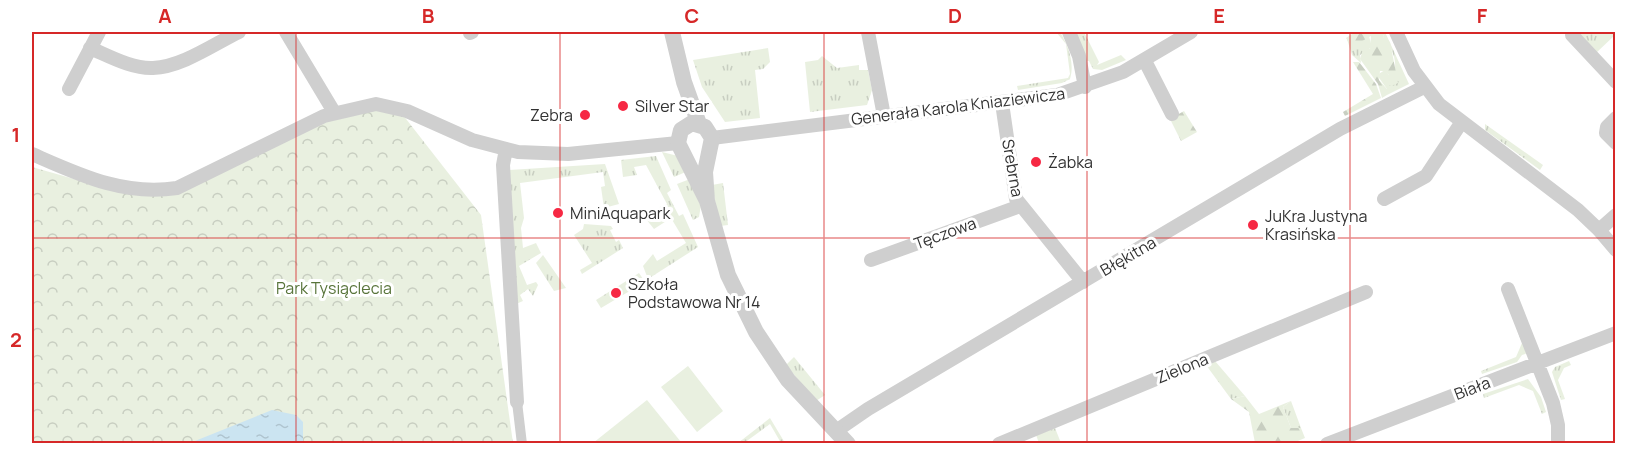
<svg xmlns="http://www.w3.org/2000/svg" width="1647" height="475" font-family="Manrope,sans-serif">
<defs>
<pattern id="grass-tufts" width="24" height="20" patternUnits="userSpaceOnUse" patternTransform="scale(1.5)"><rect width="24" height="20" fill="#e9f0e0"/><path d="M3 7l-1-3M5 7V3M7 7l1-3M15 17l-1-3M17 17v-4M19 17l1-3" fill="none" stroke="#c8cec1"/></pattern>
<pattern id="forest-firs" width="22" height="20" patternUnits="userSpaceOnUse" patternTransform="scale(1.5)"><rect width="22" height="20" fill="#e9f0e0"/><path d="M5 1l3.5 6h-7zM16 11l3.5 6h-7z" fill="#c8cec1"/></pattern>
<pattern id="park-crowns" width="20" height="18" patternUnits="userSpaceOnUse" patternTransform="scale(1.5)"><rect width="20" height="18" fill="#e9f0e0"/><path d="M2 6a3 3 0 1 1 6 0M12 15a3 3 0 1 1 6 0" fill="none" stroke="#c8cec1"/></pattern>
<pattern id="water-ripples" width="26" height="14" patternUnits="userSpaceOnUse" patternTransform="scale(1.5)"><rect width="26" height="14" fill="#cbe4f1"/><path d="M2 4q2-2 4 0t4 0M15 11q2-2 4 0t4 0" fill="none" stroke="#afc4cf"/></pattern>
</defs>
<rect width="100%" height="100%" fill="#fff"/>
<path fill="url(#grass-tufts)" d="M1056 32H1060C1068 45 1075 63 1070 79L1062 83 1018 90 1017 86 1068 78 1070 74 1066 44Z
M1075 32H1084L1099 62 1097 65 1121 55 1126 60 1102 70 1093 69 1089 61H1085Z
M1385 32 1409 84 1387 95V89L1377 75 1385 70 1389 75 1394 72C1398 60 1391 47 1383 37Z
M1575 32H1615V35L1596 53Z
M1369 36 1372 47 1360 55 1361 63 1352 55 1347 39H1363Z
M768 48 770 62 763 69 755 70 760 118 725 122 702 87 693 60Z
M822 56 837 68 859 65V70H868L872 90 867 105 810 112 805 62 818 60Z
M1485 124 1543 165 1540 170 1485 130Z
M662 152 678 156 688 171 674 177Z
M656 156 671 190 667 193 679 216 683 214 698 247 648 279 643 266 653 254 657 261 686 243 671 218 654 229 646 219 640 223V215L667 204 646 165 634 167 637 175 623 177 621 160Z
M605 164 619 204 604 208 601 187 605 186 603 172 520 183 524 218 521 228 523 248 536 243 541 253 519 266 527 285 536 282 538 285 533 296 528 289 520 295 523 301 516 304 509 170Z
M690 179 701 205 699 217 693 220 677 184Z
M723 183 728 225 720 226 712 185Z
M584 224 611 226 613 229 610 230 616 242 619 240 623 248 582 274 580 270 592 263 574 235 583 229Z
M543 255 566 288 554 291 536 263Z
M639 273 645 282 601 308 596 300Z
M1516 327 1528 353 1522 355 1517 362 1482 374 1481 371 1516 357 1522 343Z
M794 357 825 395 816 401 786 365Z
M1215 361 1245 396 1231 399 1206 365Z
M1569 361 1571 365 1564 368 1558 380 1565 399 1561 400 1552 372 1555 367Z
M1528 379 1541 397 1546 412 1542 414 1533 391 1519 385 1484 398 1483 394Z
M1291 401 1301 428H1291L1283 407Z
M770 418 785 443H781L770 424 744 443H738Z
M1055 428 1061 443H1039L1036 435Z"/>
<path fill="url(#forest-firs)" d="M1355 32H1385L1383 37 1390 42 1398 83 1391 86 1387 84 1389 75 1385 71H1380L1379 80 1387 89V95L1382 98 1378 84 1360 59 1364 46 1370 49 1371 36 1357 44 1350 45 1346 38Z
M1353 62H1359L1376 84 1381 98 1345 116 1343 112 1373 94Z
M1184 111 1197 132 1181 141 1170 119Z
M1245 396 1259 414 1291 401 1283 407 1291 428H1301L1305 438 1293 443H1255L1249 412 1231 399Z"/>
<path fill="url(#park-crowns)" d="M374 107 403 115 481 215 513 443H32V167L127 194 178 192 328 118Z"/>
<path fill="#e9f0e0" d="M688 366 723 411 697 432 661 387Z
M647 400 681 442 679 443H593Z"/>
<path fill="url(#water-ripples)" d="M272 410 296 415 303 422V443H190Z"/>
<g fill="none" stroke-linecap="round" stroke-linejoin="round">
<path stroke="#cfcfcf" stroke-width="10" d="M517 402 522 444"/>
<path stroke="#cfcfcf" stroke-width="14" d="M286 32 334 112
M868 32 884 116
M1069 32 1079 56 1085 87
M1396 32 1414 71 1439 104 1578 210 1599 230 1616 250
M470 33 472 32
M1572 35 1616 82
M90 48C109 56 132 69 153 68 182 67 214 44 239 32
M1145 61 1172 114
M69 89 99 32
M1002 103 1016 199 1083 282
M1616 118 1607 127 1606 133 1616 143
M712 138 1057 95 1123 72 1191 32
M506 149 503 165 517 402
M32 154C80 175 123 196 177 188L324 116 376 104 407 111 472 140 518 152 568 154 678 143
M1384 199 1426 176 1461 123
M1599 230 1616 215
M871 260 1020 206
M1508 289 1553 403 1558 425V444
M836 431 868 409 1340 129 1424 87
M999 444 1366 292
M1327 444 1616 333"/>
<path stroke="#cfcfcf" stroke-width="16" d="M672 32 684 82 699 124
M707 201 705 172 712 138 705 127 692 123 681 130 678 143 707 201 728 275 756 332 788 380 848 444"/>
</g>
<path fill="none" stroke="#d62828" stroke-width="1.5" stroke-opacity="0.55" d="M296 32V444M560 32V444M824 32V444M1087 32V444M1350 32V444M32 238H1616"/>
<g fill="#f62843" stroke="#fff" stroke-width="2">
<circle cx="623" cy="106" r="6"/>
<circle cx="585" cy="115" r="6"/>
<circle cx="1036" cy="162" r="6"/>
<circle cx="558" cy="213" r="6"/>
<circle cx="1253" cy="225" r="6"/>
<circle cx="616" cy="293" r="6"/>
</g>
<g text-anchor="middle" dominant-baseline="central" stroke-width="6" stroke-linejoin="round" paint-order="stroke">
<g font-size="16" fill="#323232" stroke="#fff" text-anchor="start">
<text x="635" y="106">Silver Star</text>
<text x="573" y="115" text-anchor="end">Zebra</text>
<text x="1048" y="162">Żabka</text>
<text x="570" y="213">MiniAquapark</text>
<text x="1265" y="216">JuKra Justyna<tspan x="1265" dy="18">Krasińska</tspan></text>
<text x="628" y="284">Szkoła<tspan x="628" dy="18">Podstawowa Nr 14</tspan></text>
</g>
<g font-size="16" fill="#323232" stroke="#fff">
<text transform="translate(958 106) rotate(-7)">Generała Karola Kniaziewicza</text>
<text transform="translate(1013 168) rotate(80)">Srebrna</text>
<text transform="translate(945 233) rotate(-20)">Tęczowa</text>
<text transform="translate(1128 256) rotate(-30)">Błękitna</text>
<text transform="translate(1182 368) rotate(-22)">Zielona</text>
<text transform="translate(1472 388) rotate(-21)">Biała</text>
</g>
<g font-size="16" fill="#58743a" stroke="#fff">
<text x="334" y="288">Park Tysiąclecia</text>
</g>
</g>
<rect width="1647" height="475" fill="none" stroke="#ffffff" stroke-width="66"/>
<rect x="33" y="33" width="1581" height="409" fill="none" stroke="#d62828" stroke-width="2"/>
<g font-size="20" text-anchor="middle" font-weight="bold" fill="#d62828">
<text x="165" y="23">A</text>
<text x="428" y="23">B</text>
<text x="692" y="23">C</text>
<text x="955" y="23">D</text>
<text x="1219" y="23">E</text>
<text x="1482" y="23">F</text>
<text x="16" y="142">1</text>
<text x="16" y="347">2</text>
</g>
</svg>
